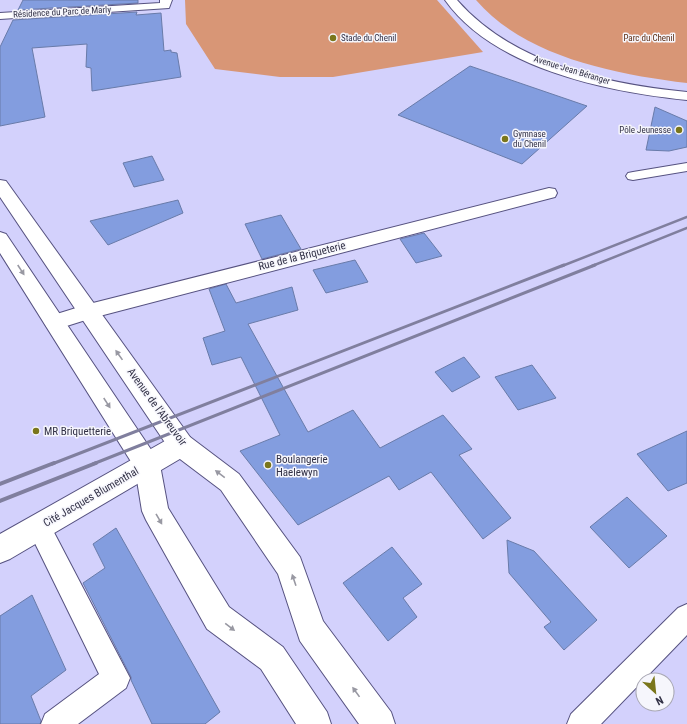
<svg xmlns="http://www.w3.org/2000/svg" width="687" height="724" font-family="'Roboto Condensed',sans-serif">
<rect width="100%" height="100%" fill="#d3d1fc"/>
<path fill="#d89676" d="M185 0H437L483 52 333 77H280L215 69 186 24Z
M476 0H687V83C615 74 525 57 476 0Z"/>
<path fill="#839ddf" stroke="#697ba9" d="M23 0H138V3L18 10Z
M137 12 136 15 161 13 164 51 171 50V52L177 53 181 77 92 91 91 68 86 67 87 44 32 48 45 117 0 126V47L13 20Z
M470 66 587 106 522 164 398 115Z
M655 107 687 121V147L669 151 646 150Z
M152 156 164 180 134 187 123 163Z
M178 200 183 213 108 245 90 221Z
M281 215 301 249 262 259 245 224Z
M424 233 442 256 416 263 400 239Z
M355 260 368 282 326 293 313 270Z
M226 284 236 303 292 287 298 310 248 324 308 432 353 410 380 448 443 415 472 449 459 455 511 518 483 539 431 472 399 490 389 476 298 525 240 451 280 435 241 357 212 365 203 338 225 331 209 289Z
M464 357 480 377 452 392 435 372Z
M532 365 556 398 518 410 495 377Z
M687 431V483L668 491 637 454Z
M627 497 667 536 629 568 590 527Z
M116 528 220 712 205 724H152L131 680V677L83 583 105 568 93 544Z
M507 540 534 551 597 620 564 650 544 627 551 622 509 573Z
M392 547 422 584 403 598 417 617 388 641 343 583Z
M32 595 66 670 31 696 41 721 40 724H0V616Z"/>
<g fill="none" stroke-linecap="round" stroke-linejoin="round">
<defs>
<path id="lane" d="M687 163V171L633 180 628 179 626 176 628 173 633 172Z
M39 516 47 519 130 678 126 688 78 724H41L45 714 99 674 27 527 31 519Z
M687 604V635L601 724H567L571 714 678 608Z"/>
<path id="street" d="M160 0H172L169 8 0 19V13L160 3Z
M445 0H457C513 64 606 84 687 92V100C608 92 494 69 445 0Z
M549 188 555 189 557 193 555 197 92 318 54 330 47 327 44 322 47 317 89 304Z
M181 434 190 437 193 445 190 453 10 559 0 563V534L172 437Z"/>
<path id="secondary" d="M0 180 6 181 190 437 239 474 300 557 323 621 391 712 395 724H359L300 641 278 574 221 490 172 453 0 197Z
M0 232 6 234 156 457 160 465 168 508 229 607 283 647 327 712 331 724H296L261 669 207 629 146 520 142 511 135 468 0 253Z"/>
</defs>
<use href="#lane" stroke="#565280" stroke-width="2"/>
<use href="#street" stroke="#565280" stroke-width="2"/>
<use href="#secondary" stroke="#565280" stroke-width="2"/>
<use href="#lane" fill="#fff" fill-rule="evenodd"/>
<use href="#street" fill="#fff" fill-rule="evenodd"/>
<use href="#secondary" fill="#fff" fill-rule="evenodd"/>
<path stroke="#807f9e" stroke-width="2.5" d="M562 266 687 217
M592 266 687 228"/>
<path stroke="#807f9e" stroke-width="3" d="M52 464 564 265
M93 464 595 265"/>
<path stroke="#807f9e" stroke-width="4" d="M0 484 54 463
M0 501 96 463"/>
</g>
<defs><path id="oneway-solid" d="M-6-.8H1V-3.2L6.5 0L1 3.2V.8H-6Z"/></defs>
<g fill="#9898a2">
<use href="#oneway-solid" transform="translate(21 270) rotate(57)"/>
<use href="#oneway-solid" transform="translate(119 355) rotate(-125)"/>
<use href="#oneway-solid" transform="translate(107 403) rotate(57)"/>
<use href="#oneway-solid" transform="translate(220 474) rotate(-143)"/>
<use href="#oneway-solid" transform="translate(159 519) rotate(60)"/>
<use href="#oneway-solid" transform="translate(294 580) rotate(-109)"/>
<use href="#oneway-solid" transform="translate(230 627) rotate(37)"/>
<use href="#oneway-solid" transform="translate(356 692) rotate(-126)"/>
</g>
<g fill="#7a761b" stroke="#f6f6fc" stroke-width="1.5">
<circle cx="333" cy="38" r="4"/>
<circle cx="679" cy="130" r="4"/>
<circle cx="505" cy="139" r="4"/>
<circle cx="36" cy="431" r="4"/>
<circle cx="268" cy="465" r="4"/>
</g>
<g text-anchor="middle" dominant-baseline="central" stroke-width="3" stroke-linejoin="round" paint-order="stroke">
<g font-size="9" fill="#323146" stroke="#f6f6fc">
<text transform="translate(62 12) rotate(-3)">Résidence du Parc de Marly</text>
<text transform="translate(572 70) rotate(17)">Avenue Jean Béranger</text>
</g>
<g font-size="9" fill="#323146" stroke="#f6f6fc" text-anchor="start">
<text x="341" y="38">Stade du Chenil</text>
<text x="671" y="130" text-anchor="end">Pôle Jeunesse</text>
<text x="513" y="134">Gymnase<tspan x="513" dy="10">du Chenil</tspan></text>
</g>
<g font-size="9" fill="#5c2c12" stroke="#f6f6fc">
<text x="649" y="38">Parc du Chenil</text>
</g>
<g font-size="11" fill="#323146" stroke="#f6f6fc">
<text transform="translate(302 256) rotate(-14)">Rue de la Briqueterie</text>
<text transform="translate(157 407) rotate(54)">Avenue de l'Abreuvoir</text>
<text transform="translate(91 497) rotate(-30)">Cité Jacques Blumenthal</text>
</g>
<g font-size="11" fill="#323146" stroke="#f6f6fc" text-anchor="start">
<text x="44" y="431">MR Briquetterie</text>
<text x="276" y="459">Boulangerie<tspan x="276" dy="13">Haelewyn</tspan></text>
</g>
</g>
<g transform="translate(655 692) rotate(153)"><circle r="19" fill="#f6f6fc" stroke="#a8a7b3"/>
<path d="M0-3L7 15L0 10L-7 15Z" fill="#7a761b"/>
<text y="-6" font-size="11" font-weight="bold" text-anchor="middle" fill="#323146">N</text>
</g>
</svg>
